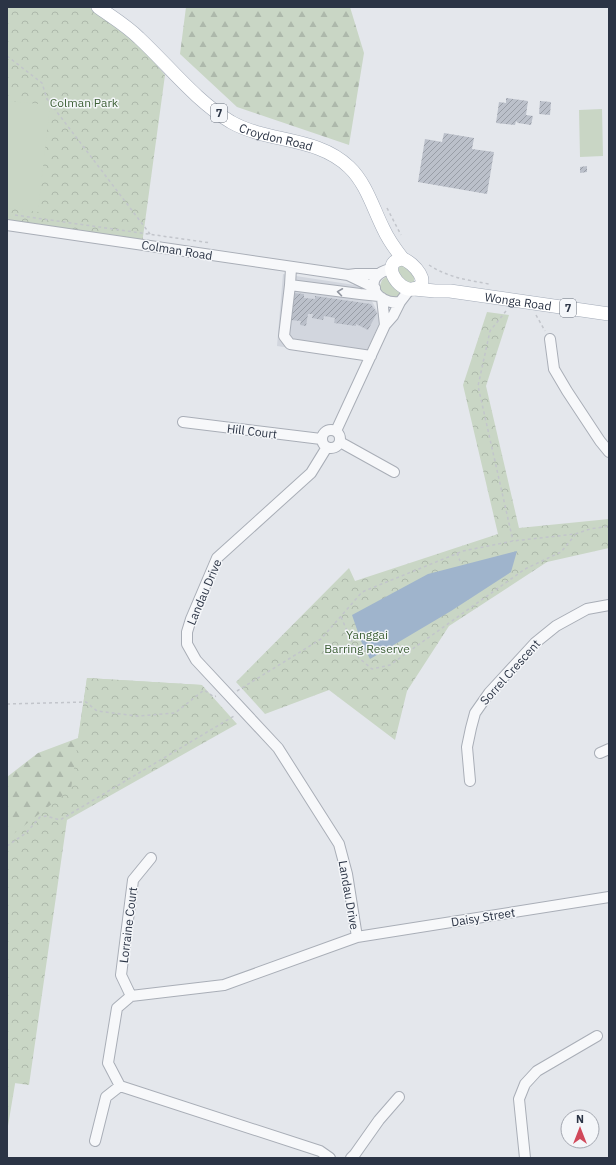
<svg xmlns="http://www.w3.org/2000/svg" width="616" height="1165" font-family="'IBM Plex Sans',sans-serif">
<defs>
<pattern id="forest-firs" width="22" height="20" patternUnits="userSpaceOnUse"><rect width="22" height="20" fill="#c9d6c5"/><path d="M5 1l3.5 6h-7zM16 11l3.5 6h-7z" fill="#adb8ab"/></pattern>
<pattern id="park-crowns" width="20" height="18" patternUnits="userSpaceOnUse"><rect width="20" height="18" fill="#c9d6c5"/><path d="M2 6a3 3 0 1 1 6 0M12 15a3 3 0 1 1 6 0" fill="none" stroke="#adb8ab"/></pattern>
<pattern id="building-hatch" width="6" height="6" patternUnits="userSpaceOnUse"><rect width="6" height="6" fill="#bbc0ca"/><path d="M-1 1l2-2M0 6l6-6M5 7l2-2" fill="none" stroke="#989da6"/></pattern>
</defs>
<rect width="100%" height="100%" fill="#e4e7ec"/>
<path fill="#d2d6de" d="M283 274 361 286 373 303 381 319 363 359 277 346Z"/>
<path fill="url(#forest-firs)" d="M186 7H350L364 53 349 145 237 107 180 54Z
M87 678 202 685 65 819 19 1060 7 1132V777L38 753 78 738Z"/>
<path fill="url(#park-crowns)" d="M7 7H88L121 23 165 75 142 244 7 225Z
M487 312 509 315 486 386 519 528 609 519V548L547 562 449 626 407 691 395 740 329 690 265 714 236 682 349 568 355 581 498 534 463 385Z
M87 678 202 685 237 724 67 820 29 1085 7 1082V839L71 789Z"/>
<path fill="#c9d6c5" d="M7 101 50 105 38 212 7 208Z
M602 109 603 156 580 157 579 110Z
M399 266H404L414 274V282L410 283C403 280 396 274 399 266Z
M387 276 392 285 402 292 401 297 385 299 379 288 382 280Z"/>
<path fill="#9fb4cc" d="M517 551 511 572 451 611 370 659 361 641 352 615 428 574Z"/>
<path fill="url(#building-hatch)" d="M506 98 528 101 526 115 533 116 531 125 518 123 516 121 515 125 496 123 499 102 506 103Z
M540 101 551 102 550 115 539 114Z
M444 133 474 138 472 149 494 152 487 194 418 182 425 139 442 142Z
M587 166V172L580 173V167Z
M293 293 304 294V298L315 299V296L371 304 377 313 368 330 356 324V326L334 323 335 318 324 316 323 320 312 318 313 314H308L306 326 300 325 301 321 290 320Z"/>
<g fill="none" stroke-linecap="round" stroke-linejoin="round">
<defs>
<path id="minor" d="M7 225 348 275 356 274H377
M291 268 290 285 360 294 379 296
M391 269C360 275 375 306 400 302L410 289
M348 275 375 288
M290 285 284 336 290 344 371 356
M382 298 385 325
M550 339 554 369 567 391 600 441 609 452
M183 422 321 439
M322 439a9 9 0 1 1 18 0a9 9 0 1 1-18 0Z
M336 431 385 325 393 316 400 302
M340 442 394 472
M327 447 311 473 217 558 191 619 187 632V644L196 660 278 748 339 844 347 874 357 937 224 985 131 996 117 1008 108 1063 120 1086 320 1151 330 1158
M600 753 609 749
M470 781 467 747 471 728 475 713 489 693 535 643 556 626 587 609 609 605
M357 937 609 897
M131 996 121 975 133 880 151 858
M95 1141 106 1097 120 1086
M351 1158 355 1154 379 1120 399 1097
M525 1158 519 1099 525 1084 537 1071 597 1036"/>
<g id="major">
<path id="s1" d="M98 7C112 17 127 26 139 38 169 66 196 101 231 122 268 143 317 136 349 167 366 183 373 208 383 228 388 239 395 249 403 259"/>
<path d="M403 259C413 262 434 285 413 289 398 292 379 261 403 259Z"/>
<path id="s2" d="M414 289 435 291H450L609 314"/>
</g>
</defs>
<use href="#minor" stroke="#a9aeb7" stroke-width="12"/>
<use href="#major" stroke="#a3abb8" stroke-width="14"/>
<path stroke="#c2c5cb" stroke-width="1.5" stroke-dasharray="3 3" stroke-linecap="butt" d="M7 56 42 83 47 99 150 234
M387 208 401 235
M15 215 211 243
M429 265C447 277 467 280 489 284
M506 311 490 331 478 386 513 541
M536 315 545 331
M457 553 460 561
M341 617 359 658 372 669 390 665 525 569 561 552 575 535
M237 691 321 639 362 592 463 551 513 541 575 534 590 529 609 526
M7 704 86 702 97 711 137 716 175 713 204 690 214 697 216 696
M7 846 26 833 40 817 46 816 60 820 234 716"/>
<use href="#minor" stroke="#f7f8fa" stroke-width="10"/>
<use href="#major" stroke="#fff" stroke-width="13"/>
</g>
<defs><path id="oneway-chevron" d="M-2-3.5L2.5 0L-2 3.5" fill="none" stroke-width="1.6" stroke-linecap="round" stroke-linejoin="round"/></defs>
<use stroke="#9196a0" href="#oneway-chevron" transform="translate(340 292) rotate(-172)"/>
<g text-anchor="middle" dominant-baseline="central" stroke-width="3" stroke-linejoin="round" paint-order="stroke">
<g fill="#f4f6f9" stroke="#676e7b" stroke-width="1">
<rect x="211" y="104" width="16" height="18" rx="3"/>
<rect x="560" y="299" width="16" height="18" rx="3"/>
</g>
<g font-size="11" font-weight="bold" fill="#2b3445">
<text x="219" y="113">7</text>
<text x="568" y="308">7</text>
</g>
<g font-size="12" fill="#3f6138" stroke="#f4f6f9">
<text x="84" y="102">Colman Park</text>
<text x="367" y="634">Yanggai<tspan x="367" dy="14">Barring Reserve</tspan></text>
</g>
<g font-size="12" fill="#2b3445" stroke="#f4f6f9">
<text stroke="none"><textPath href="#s1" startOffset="224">Croydon Road</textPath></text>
<text transform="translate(177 250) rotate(9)">Colman Road</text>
<text stroke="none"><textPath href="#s2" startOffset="105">Wonga Road</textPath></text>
<text transform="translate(252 431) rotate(7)">Hill Court</text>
<text transform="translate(204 592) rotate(-67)">Landau Drive</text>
<text transform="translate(510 672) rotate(-48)">Sorrel Crescent</text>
<text transform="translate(349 895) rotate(80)">Landau Drive</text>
<text transform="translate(483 917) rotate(-9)">Daisy Street</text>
<text transform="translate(128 925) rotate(-83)">Lorraine Court</text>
</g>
</g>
<rect width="616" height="1165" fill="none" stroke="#2b3445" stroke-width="16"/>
<g transform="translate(580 1129)"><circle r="19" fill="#f4f6f9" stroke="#a4a8b1"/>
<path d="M0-3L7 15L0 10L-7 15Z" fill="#d1495b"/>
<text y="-6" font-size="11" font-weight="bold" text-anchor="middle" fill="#2b3445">N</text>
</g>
</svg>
